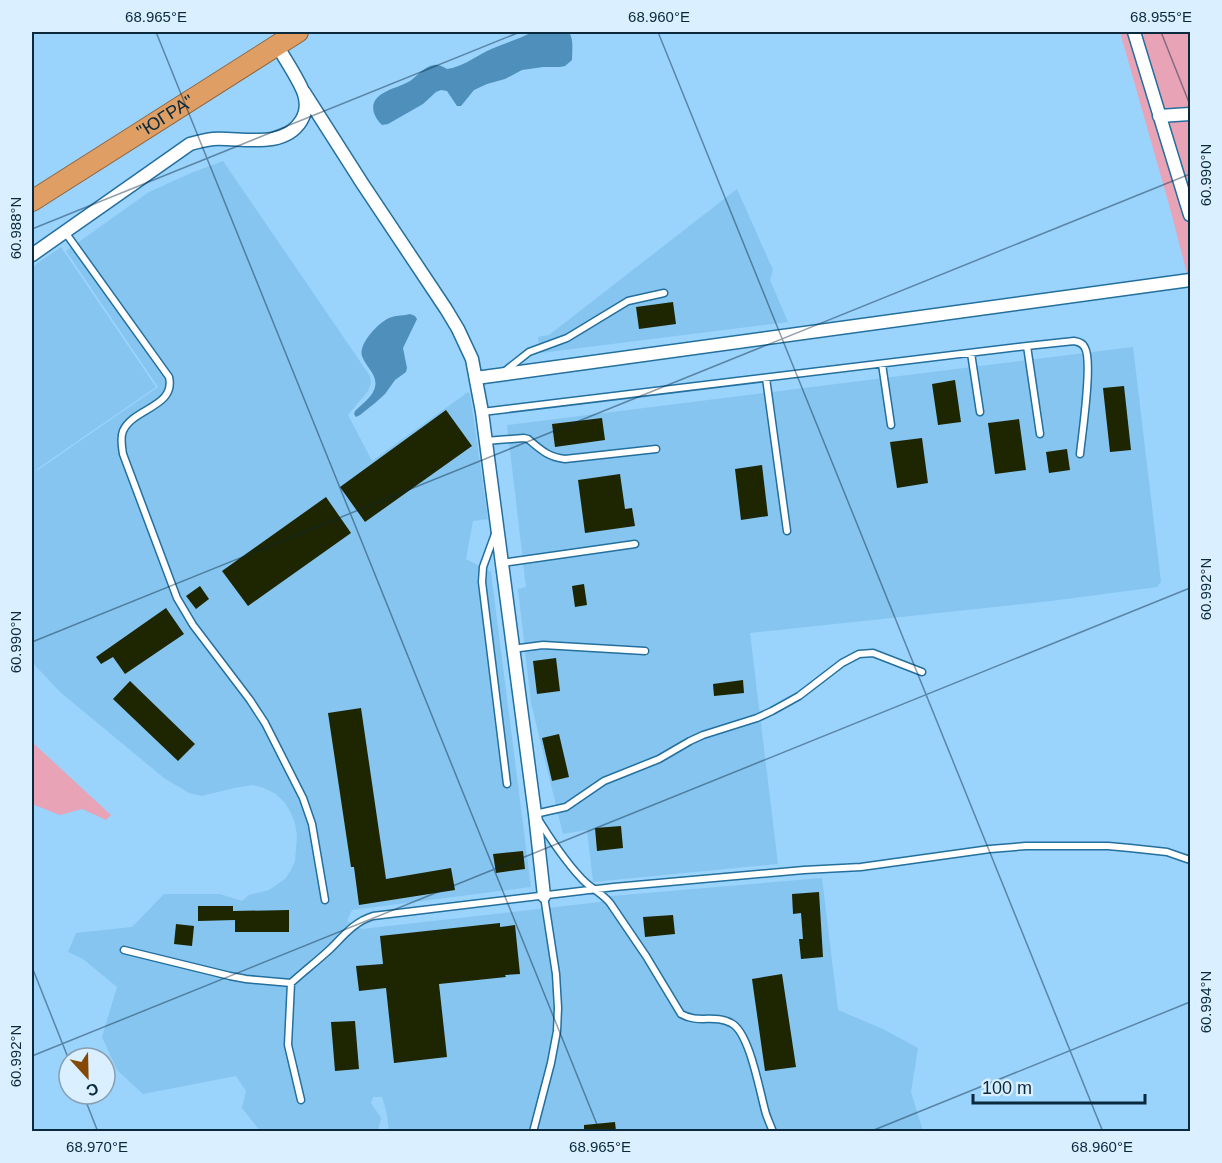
<svg xmlns="http://www.w3.org/2000/svg" width="1222" height="1163" font-family="Arial,sans-serif">
<rect width="100%" height="100%" fill="#9ad3fc"/>
<path fill="#86c5f0" d="M223 161 370 376 371 383 368 391 348 415 372 461 468 392 470 394 488 519 473 521 466 559 491 572 531 887 352 910 347 921 362 929 600 902 611 896 822 878 838 1010 883 1029 918 1048 911 1092 923 1131H389L386 1110 382 1097H373L371 1103 381 1118 378 1131 261 1132 242 1108 246 1091 236 1076 143 1094 117 1070 102 1037 117 987 83 959 68 952 76 933 132 927 164 894H220L242 901 249 895 269 890 285 879 291 870 295 861 297 836 295 823 290 811 285 803 276 794 264 788 253 785 234 788 202 796 189 793 164 778 60 692 32 662V267L61 247 156 387 37 469 38 470 158 387 66 251 149 192 191 173Z
M737 189 773 270 770 280 788 322 540 353 538 337 549 335Z
M1133 347 1161 582 1157 587 1051 601 750 633 778 864 593 882 587 830 563 834 531 703 518 589 526 587 507 425Z"/>
<path fill="#e8a3b7" d="M1120 32H1190V285L1170 208Z
M32 742 111 815 106 820 82 809 60 815 32 804Z"/>
<path fill="#4e8fbb" d="M532 32H569C574 40 572 50 572 60L565 66 560 67H543L522 70 505 79 487 84 474 90 461 106H457L447 91 441 90 436 92 423 104 388 124 382 125C378 121 376 118 374 113 368 92 397 89 410 81 417 76 425 66 434 65 439 64 443 67 447 69 462 67 473 58 487 51 501 44 518 40 532 32Z
M410 314 415 316 417 319 403 348 407 368 406 372 395 380 385 394 375 403 360 415 356 417 354 414 355 411C361 405 371 398 374 390 380 376 366 368 362 356 358 344 380 320 392 317 397 315 404 316 410 314Z"/>
<path fill="#1e2501" d="M673 302 676 324 639 329 636 307Z
M955 380 961 422 938 425 932 384Z
M1124 386 1131 450 1110 452 1103 388Z
M446 410 472 446 365 522 340 487Z
M602 418 605 440 555 447 552 424Z
M1019 419 1026 470 995 474 988 423Z
M922 438 928 483 897 488 890 442Z
M1067 449 1070 470 1049 473 1046 452Z
M762 465 768 516 741 520 735 469Z
M620 474 625 509 632 508 635 526 585 533 578 480Z
M326 497 351 533 248 606 222 571Z
M584 584 587 605 575 607 572 586Z
M200 586 209 599 196 609 186 596Z
M166 608 184 634 125 674 113 657 101 664 96 657Z
M556 658 560 691 537 694 533 661Z
M743 680 744 693 714 696 713 684Z
M130 681 195 744 178 761 113 699Z
M361 708 386 879 451 868 455 890 359 905 354 867H351L328 713Z
M559 734 569 777 552 781 542 738Z
M621 826 623 848 597 851 595 828Z
M523 851 525 869 496 873 493 854Z
M819 892 823 957 801 959 799 939H803L801 913 793 914 792 894Z
M198 906H233V911L289 910V932H235V920L198 921Z
M673 915 675 934 645 937 643 917Z
M500 923V927L515 925 520 974 505 975 506 977 439 984 447 1057 394 1063 386 988 359 991 356 966 383 964 380 936Z
M176 924 194 926 192 946 174 944Z
M782 974 796 1067 765 1071 752 979Z
M355 1021 359 1069 335 1071 331 1022Z
M615 1122 616 1131H584V1125Z"/>
<g fill="none" stroke-linecap="round" stroke-linejoin="round">
<defs>
<path id="service" d="M65 232 169 377C176 407 133 408 123 431 120 438 122 447 123 454L177 598 193 625 250 700 265 723 303 798 312 824 325 900
M1027 346 1074 341C1079 342 1083 343 1085 348 1093 362 1082 434 1080 454
M971 353 980 412
M882 364 891 425
M505 371 529 352 567 338 628 301 664 293
M766 378 787 531
M482 412 1027 346 1040 434
M485 441 524 438 528 439C541 450 548 457 565 459L656 449
M495 534 483 567 482 582 507 784
M502 563 635 544
M512 649 543 645 645 651
M124 950 230 976 246 979 291 983C303 972 316 962 328 951 342 938 353 922 373 916L614 887 804 870 861 867 990 849 1026 846H1108L1130 848 1167 852 1190 860
M291 983 288 1045 301 1100
M533 1132 551 1063 557 1031 558 1008 556 974 544 896
M773 1132C771 1126 768 1120 766 1114 760 1094 750 1032 731 1023 715 1014 698 1024 681 1014L646 956 610 903C602 893 590 888 582 879 563 859 549 837 535 814L566 807 604 781 659 759 690 741 703 735 757 718 772 711 799 696 842 663 859 654 873 653 922 672"/>
<path id="minor" d="M1134 32 1190 215
M304 92 362 183 446 309 458 329 472 359 482 412 535 814 544 896
M1159 116 1190 114
M32 255 190 144C197 142 205 140 213 139 240 137 283 150 301 121 306 113 307 103 304 94 300 81 284 58 277 45
M476 378 1190 280"/>
<g id="trunk">
<path id="s1" d="M32 201 298 32"/>
</g>
</defs>
<use href="#service" stroke="#236f9d" stroke-width="9"/>
<use href="#minor" stroke="#236f9d" stroke-width="15"/>
<use href="#trunk" stroke="#8f653d" stroke-width="22"/>
<use href="#service" stroke="#fff" stroke-width="6"/>
<use href="#minor" stroke="#fff" stroke-width="12"/>
<use href="#trunk" stroke="#de9e64" stroke-width="20"/>
</g>
<path fill="none" stroke="#0a293d" stroke-width="1.5" stroke-opacity="0.45" d="M156 32 600 1132M658 32 1103 1132M1161 32 1190 105M32 229 520 32M32 642 1190 174M32 967 69 1060M32 1056 1190 588M83 1094 98 1132M869 1132 1190 1002"/>
<g text-anchor="middle" dominant-baseline="central" stroke-width="6" stroke-linejoin="round" paint-order="stroke">
<g font-size="18" fill="#0a293d" stroke="#daefff">
<text stroke="none"><textPath href="#s1" startOffset="158">"ЮГРА"</textPath></text>
</g>
</g>
<rect width="1222" height="1163" fill="none" stroke="#daefff" stroke-width="66"/>
<g transform="translate(87 1076) rotate(158)"><circle r="28" fill="#daefff" stroke="#87a0b1" stroke-width="1.5"/>
<path d="M0-4.5L10 22L0 15L-10 22Z" fill="#854904"/>
<text y="-9" font-size="16" font-weight="bold" text-anchor="middle" fill="#0a293d">С</text>
</g>
<path d="M973 1094v9h172v-9" fill="none" stroke="#0a293d" stroke-width="3"/>
<text x="982" y="1094" font-size="18" fill="#0a293d" stroke="#daefff" stroke-width="4.5" paint-order="stroke">100 m</text>
<rect x="33" y="33" width="1156" height="1097" fill="none" stroke="#0a293d" stroke-width="2"/>
<g font-size="15" text-anchor="middle" fill="#0a293d">
<text x="156" y="22">68.965°E</text>
<text x="659" y="22">68.960°E</text>
<text x="1161" y="22">68.955°E</text>
<text transform="translate(1206 175) rotate(-90)" y="5">60.990°N</text>
<text transform="translate(16 228) rotate(-90)" y="5">60.988°N</text>
<text transform="translate(1206 589) rotate(-90)" y="5">60.992°N</text>
<text transform="translate(16 642) rotate(-90)" y="5">60.990°N</text>
<text transform="translate(1206 1002) rotate(-90)" y="5">60.994°N</text>
<text transform="translate(16 1056) rotate(-90)" y="5">60.992°N</text>
<text x="97" y="1152">68.970°E</text>
<text x="600" y="1152">68.965°E</text>
<text x="1102" y="1152">68.960°E</text>
</g>
</svg>
